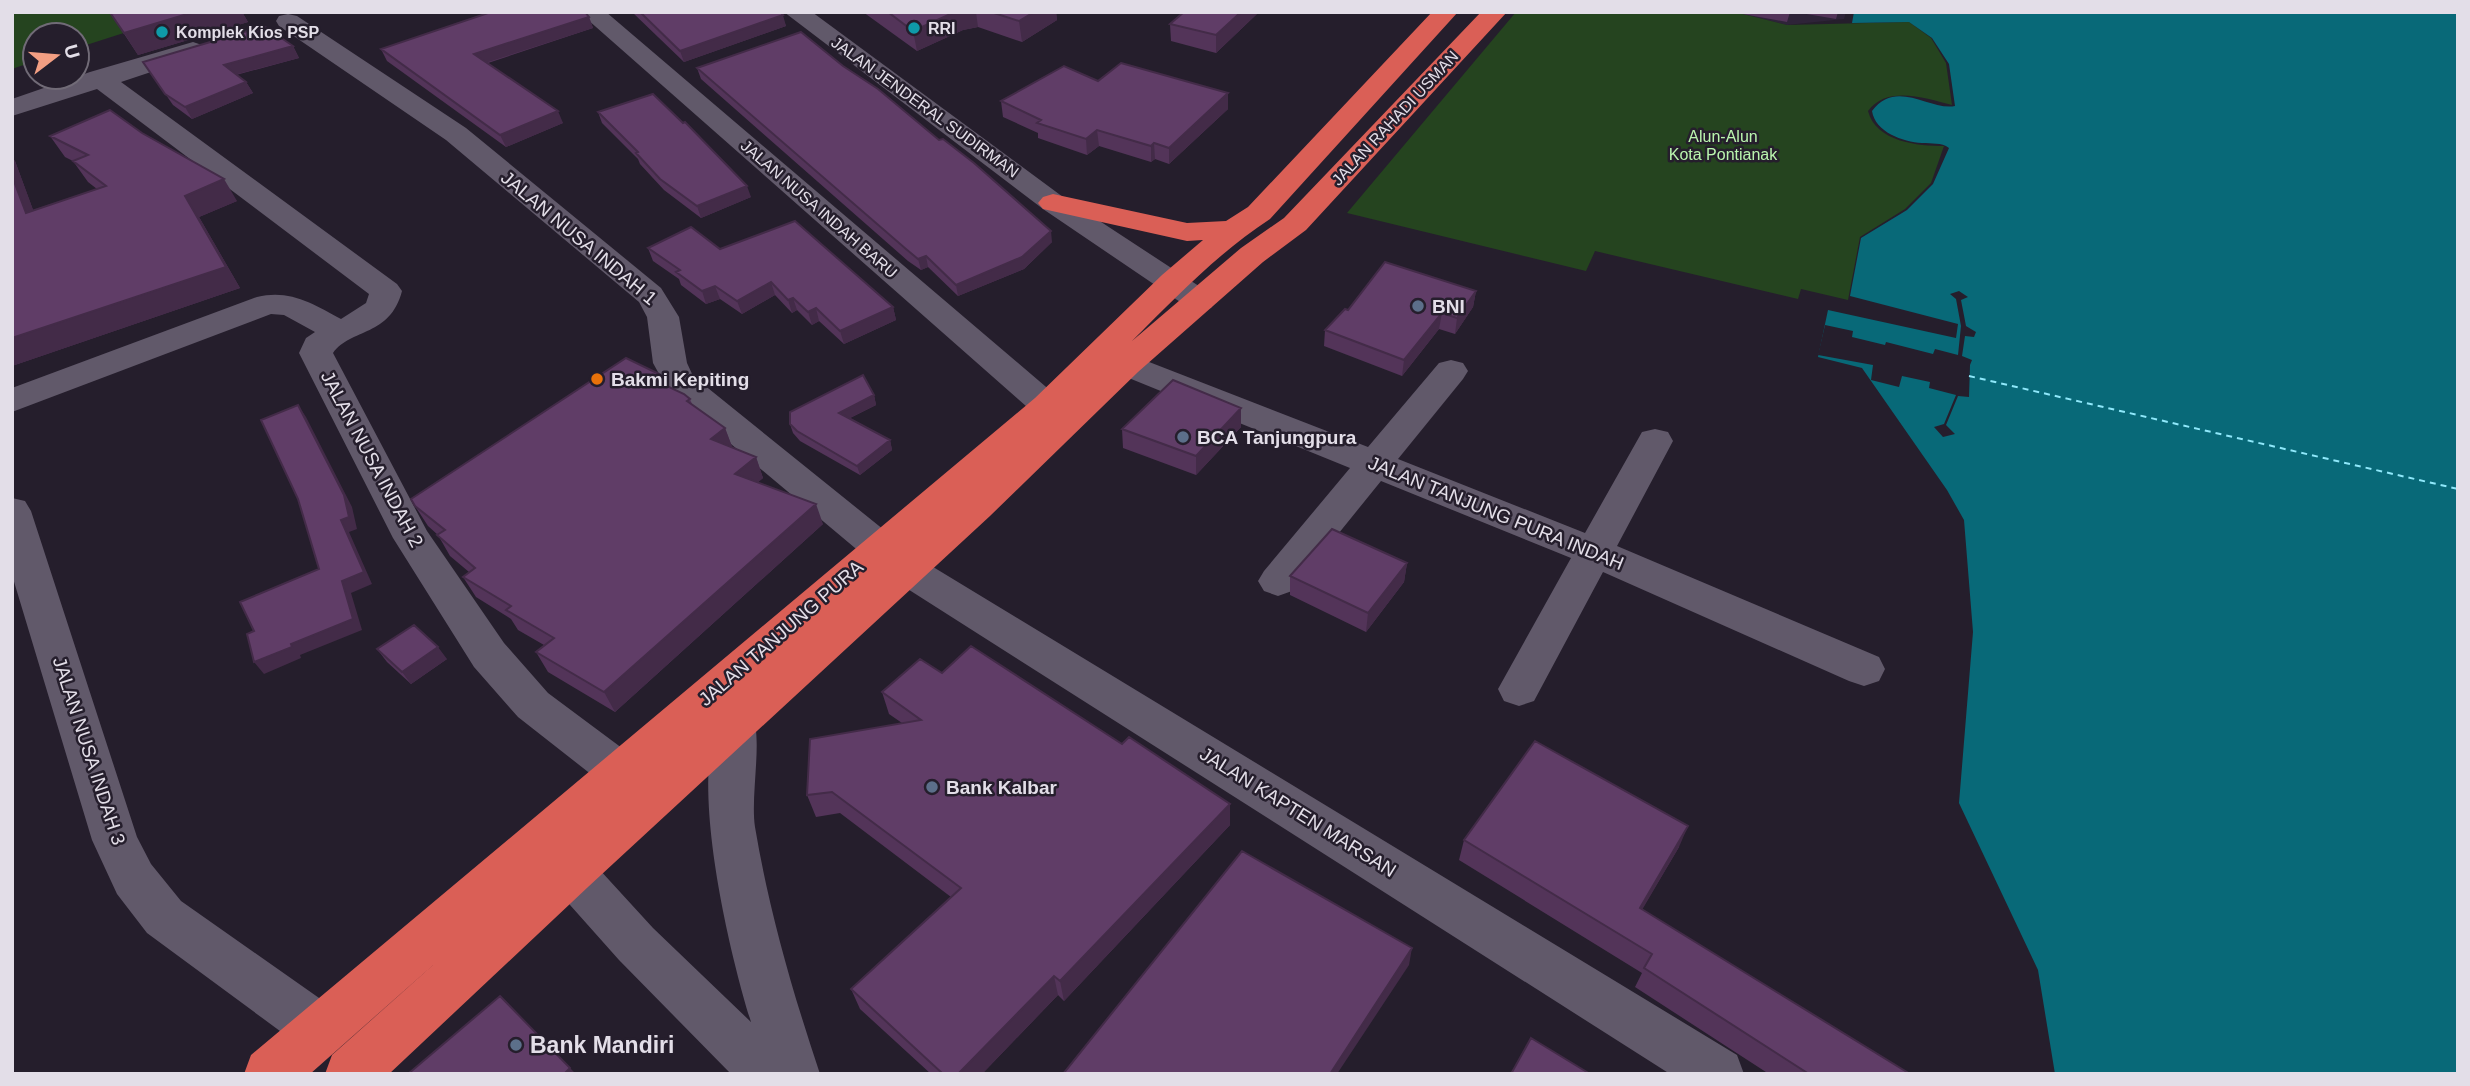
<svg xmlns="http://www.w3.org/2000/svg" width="2470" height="1086" font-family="Helvetica,sans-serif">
<rect width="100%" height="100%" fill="#251e2c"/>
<path fill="#2e2338" d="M1735 12H1846L1844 19 1787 25Z"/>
<path fill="#25441f" d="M12 12H189L77 48V35H35V61L12 69Z
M1516 12H1735L1787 25 1909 22 1931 38 1946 63 1952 105C1925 98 1887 85 1868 111 1876 142 1918 146 1944 146L1931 183 1905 209 1860 237 1848 300 1801 289 1798 299 1595 251 1586 271 1347 213Z"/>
<path fill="#086978" d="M1854 12H2458V1074H2055L2038 970 1959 803 1973 632 1964 520 1947 490 1862 368 1818 357 1828 310 1956 338 1958 324 1850 296 1861 238 1907 210 1933 184 1949 148C1941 142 1932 144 1922 143 1903 142 1875 132 1872 111 1896 78 1930 111 1955 106L1949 64 1932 38 1909 22 1852 23Z"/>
<path fill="#251e2c" d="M1959 291 1968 297 1961 300 1966 326 1976 332 1974 337 1965 336 1962 356 1972 360 1970 365 1969 397 1958 396 1946 425 1955 434 1943 437 1934 427 1944 424 1956 395 1929 388 1930 382 1902 376 1899 387 1871 380 1873 365 1818 355 1825 325 1853 331 1852 337 1885 345 1886 342 1933 354 1935 349 1958 355 1961 326 1956 299 1950 294Z"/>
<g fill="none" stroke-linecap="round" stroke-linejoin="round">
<path stroke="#8fe8fa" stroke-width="2" stroke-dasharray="6 5" stroke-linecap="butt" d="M1969 376 2458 489"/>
<path fill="#61596a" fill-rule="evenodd" d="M579 12H606L1059 398 1064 406 1059 414 1047 418 1035 414Z
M784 12H812L1063 197 1211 294 1216 301 1211 308 1200 311 1189 308 1043 209Z
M288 14 297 16 466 128 661 288 679 317 687 363 693 376 920 559 1737 1055 1744 1074H1670L892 579 669 392 653 363 647 317 639 302 446 140 279 26 276 21 279 16Z
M193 42 202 45 206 50 202 55 121 82 397 284 402 291C390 337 351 328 333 353L427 531 504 643 548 693 638 760 644 773 638 786 622 792 606 786 518 717 474 667 393 538 299 353 306 338 315 332 284 315 271 314 12 412V388L257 297C290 289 313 304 341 319L366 303 369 294 97 89 12 116V99L90 72Z
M1126 353 1368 447 1439 363 1451 360 1463 363 1468 371 1463 379 1398 459 1585 533 1642 432 1655 429 1668 432 1673 441 1617 546 1879 657 1885 669 1879 681 1864 686 1849 681 1603 572 1534 701 1519 706 1504 701 1498 689 1571 558 1381 481 1292 591 1278 596 1264 591 1258 581 1264 571 1350 468 1114 372 1109 364 1114 356Z
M12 498 25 501 31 511 137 837 151 864 181 901 339 1012 347 1030 339 1048 321 1055 303 1048 147 933 117 894 92 840 12 575Z
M736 706 751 711C764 736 750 793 755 827 769 911 793 993 820 1074H731L619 960 554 887 547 872 554 857 571 851 588 857 653 928 751 1022C729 951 687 777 721 711Z"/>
<path fill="#da5f56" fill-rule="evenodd" d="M1432 12H1458L1270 219C1218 253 1175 298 1132 341L1241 248 1284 218 1481 12H1507L1306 230 1263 262 1138 372 990 516 588 887 389 1074H325L332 1055 441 958 310 1074H244L251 1055 1035 398 1162 275 1203 240 1187 241 1043 209 1038 203 1043 197 1053 194 1187 223 1226 221 1248 207Z"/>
</g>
<path fill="#533459" d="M116 12H242L248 22 138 55 111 14Z
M632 12H780L786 26 684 62Z
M863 12H1056L1057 20 1022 42 978 27 963 30 917 51Z
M1259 12 1216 53 1171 41 1170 24Z
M1732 12H1790L1787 22Z
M1795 12H1838L1836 19Z
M589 17 593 28 488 63 563 123 506 147 387 61 381 49Z
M293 46 299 58 236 75 246 82 253 93 192 119 173 105 143 62Z
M843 66 1052 242 1024 269 958 296 928 267 921 270 908 261 701 79 697 68Z
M1098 81 1228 109 1169 164 1155 159 1151 162 1099 146 1087 155 1038 138V133L1003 117 1001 101Z
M598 112 751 197 701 218 664 190 640 164 638 159 602 123Z
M50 136 237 201 199 217 240 288 12 366V158L15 161 33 210 97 189 88 182 73 161 65 157Z
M648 248 720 249 893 307 896 320 844 344 819 321 812 325 797 310 792 313 775 295 742 314 720 299 706 304 681 285 679 279 653 261Z
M1476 291 1473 307 1455 334 1439 329 1402 376 1324 346 1325 330 1348 310Z
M659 374 664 385 690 399 692 404 725 428 732 447 756 457 763 478 758 482 823 524 615 712 548 672 536 652 544 645 518 630 511 619 476 597 463 577 469 572 450 556 438 535 428 526 415 506Z
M874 395 876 405 850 418 890 440 892 450 860 475 800 441 793 433 790 424Z
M1241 408V427L1196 475 1123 448 1122 429Z
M1407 563 1404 582 1366 632 1290 595V576Z
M377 649 447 659 411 684 387 662Z
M942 673 1122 744 1230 804V825L1064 1001 1058 995 982 1074H931L860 1009 851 989 951 897 840 813 816 817 807 795 902 723 889 714 882 692Z
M1464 840 1679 847 1642 909 1910 1074H1769L1635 987 1642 973 1459 860Z"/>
<path fill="#432b48" d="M194 12H242L248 22 138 55 124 33Z
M955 12H976L978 27 963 30 917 51 913 31Z
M1034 12H1056L1057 20 1022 42 1019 21Z
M1241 12H1259L1216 53V35Z
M783 15 786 26 684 62 680 51Z
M589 17 593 28 479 65 474 54Z
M293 46 299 58 230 76 224 65Z
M246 82 253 93 192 119 185 107Z
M1228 93V109L1169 164V148Z
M558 111 563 123 506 147 500 135Z
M1097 130 1099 146 1087 155 1086 139Z
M1154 143 1155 159 1151 162V146Z
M12 158 15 161 42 234 26 213 12 176Z
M224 179 237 201 199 217 240 288 12 366V338L185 196Z
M747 186 751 197 701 218 697 206Z
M1051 231 1052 242 1024 269 958 296 956 285Z
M926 256 928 267 921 270 918 259Z
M771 282 775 295 742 314 737 301Z
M715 286 720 299 706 304 702 291Z
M1476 291 1473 307 1455 334 1457 318Z
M793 298 797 310 792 313 788 300Z
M893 307 896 320 844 344 840 331Z
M816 308 819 321 812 325 808 312Z
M1442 313 1439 329 1402 376 1404 360Z
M659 374 668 395 652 379Z
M874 395 876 405 842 422 839 413Z
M298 405 306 417 352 507 357 529 349 532 372 584 351 593 362 630 300 655 301 658 264 674 254 662 291 644 342 581 341 520Z
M1241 408V427L1196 475V456Z
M725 428 733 449 711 439Z
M890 440 892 450 860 475 857 466Z
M756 457 763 478 743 495 735 474Z
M816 504 823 524 615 712 604 692Z
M1407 563 1404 582 1366 632 1368 613Z
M438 647 447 659 411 684 402 672Z
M1230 804V825L1064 1001 1060 981Z
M1688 826 1679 847 1632 927 1640 908Z
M1412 948 1409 965 1337 1074H1330Z
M1054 976 1058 995 982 1074H958Z
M570 1068 576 1074H564Z"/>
<path fill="#603d67" stroke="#432b48" stroke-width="2" d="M116 12H194L124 33 111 14Z
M491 12H585L589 17 474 54 558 111 500 135 381 49Z
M640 12H780L783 15 680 51Z
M888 12H955L913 31Z
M991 12H1034L1019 21Z
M1184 12H1241L1216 35 1170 24Z
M264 26 293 46 224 65 246 82 185 107 165 94 143 62Z
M801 32 843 66 878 89 939 140 943 139 974 163 1051 231 1022 257 956 285 926 256 918 259 906 249 697 68Z
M1121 63 1228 93 1169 148 1154 143 1151 146 1097 130 1086 139 1037 123 1041 120 1001 101 1064 66 1098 81Z
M653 94 683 123 685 122 747 186 697 206 660 179 636 153 638 152 598 112Z
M110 110 142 133 224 179 185 196 226 267 12 338V176L26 213 106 186 73 161 88 155 50 136Z
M795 221 893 307 840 331 816 308 808 312 793 298 788 300 771 282 737 301 715 286 702 291 676 272 680 270 648 248 691 227 720 249Z
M1385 262 1476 291 1457 318 1442 313 1404 360 1325 330 1345 309 1348 310Z
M626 358 659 374 652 379 684 394 690 399 687 401 725 428 711 439 756 457 735 474 816 504 604 692 536 652 554 638 506 610 511 606 463 577 475 568 437 535 445 530 415 506 411 499Z
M863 375 874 395 839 413 890 440 857 466 797 431 790 424V412Z
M1173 380 1241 408 1196 456 1122 429Z
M298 405 344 495 349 517 341 520 364 572 342 581 353 619 291 644 292 647 254 662 247 634 254 631 240 602 319 569 298 499 261 420Z
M1332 529 1407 563 1368 613 1290 576Z
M414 625 438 647 402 672 377 649Z
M971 646 1122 744 1129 737 1230 804 1060 981 1054 976 958 1074H943L851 989 961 888 832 792 807 795 810 739 921 720 882 692 920 659 942 673Z
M1535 741 1688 826 1640 908 1910 1074H1809L1644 968 1652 954 1464 840Z
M1242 851 1412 948 1330 1074H1063Z
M500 996 570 1068 564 1074H408Z
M1531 1038 1590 1074H1511Z"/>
<g fill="#0f9aa8" stroke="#251e2c" stroke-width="2.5">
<circle cx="914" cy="28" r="7"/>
<circle cx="162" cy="32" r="7"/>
</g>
<g fill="#5c6f8a" stroke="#251e2c" stroke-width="2.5">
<circle cx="1418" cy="306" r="7"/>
<circle cx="1183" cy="437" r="7"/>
<circle cx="932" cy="787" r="7"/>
<circle cx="516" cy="1045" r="7"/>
</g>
<circle fill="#e8710a" stroke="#251e2c" stroke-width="2.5" cx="597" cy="379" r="7"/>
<g text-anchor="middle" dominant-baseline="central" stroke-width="5" stroke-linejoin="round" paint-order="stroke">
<g font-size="16" font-weight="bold" fill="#e3dee8" stroke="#251e2c" text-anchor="start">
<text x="928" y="28">RRI</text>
<text x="176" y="32">Komplek Kios PSP</text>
</g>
<g font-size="16" fill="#e3dee8" stroke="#251e2c">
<text transform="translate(925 107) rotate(36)">JALAN JENDERAL SUDIRMAN</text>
<text transform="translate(1395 118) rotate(-47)">JALAN RAHADI USMAN</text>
<text transform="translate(819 209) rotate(41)">JALAN NUSA INDAH BARU</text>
</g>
<g font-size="16" fill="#baf5ae" stroke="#251e2c">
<text x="1723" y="136">Alun-Alun<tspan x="1723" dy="18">Kota Pontianak</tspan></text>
</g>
<g font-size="19" fill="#e3dee8" stroke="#251e2c">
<text transform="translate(579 238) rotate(40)">JALAN NUSA INDAH 1</text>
<text transform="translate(372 459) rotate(62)">JALAN NUSA INDAH 2</text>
<text transform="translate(1496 513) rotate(22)">JALAN TANJUNG PURA INDAH</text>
<text transform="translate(781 633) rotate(-41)">JALAN TANJUNG PURA</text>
<text transform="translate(89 751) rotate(72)">JALAN NUSA INDAH 3</text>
<text transform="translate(1298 812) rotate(32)">JALAN KAPTEN MARSAN</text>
</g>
<g font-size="19" font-weight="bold" fill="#e3dee8" stroke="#251e2c" text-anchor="start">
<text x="1432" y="306">BNI</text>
<text x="611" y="379">Bakmi Kepiting</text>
<text x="1197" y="437">BCA Tanjungpura</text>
<text x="946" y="787">Bank Kalbar</text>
</g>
<g font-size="23" font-weight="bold" fill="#e3dee8" stroke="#251e2c" text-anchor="start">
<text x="530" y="1045">Bank Mandiri</text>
</g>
</g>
<rect width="2470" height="1086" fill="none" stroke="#e3dee8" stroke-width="28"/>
<g transform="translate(56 56) rotate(74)"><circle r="33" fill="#251e2c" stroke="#716b77" stroke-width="2"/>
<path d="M0-5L12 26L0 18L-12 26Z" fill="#f39f83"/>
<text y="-10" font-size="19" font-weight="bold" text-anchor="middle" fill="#e3dee8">U</text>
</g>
</svg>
